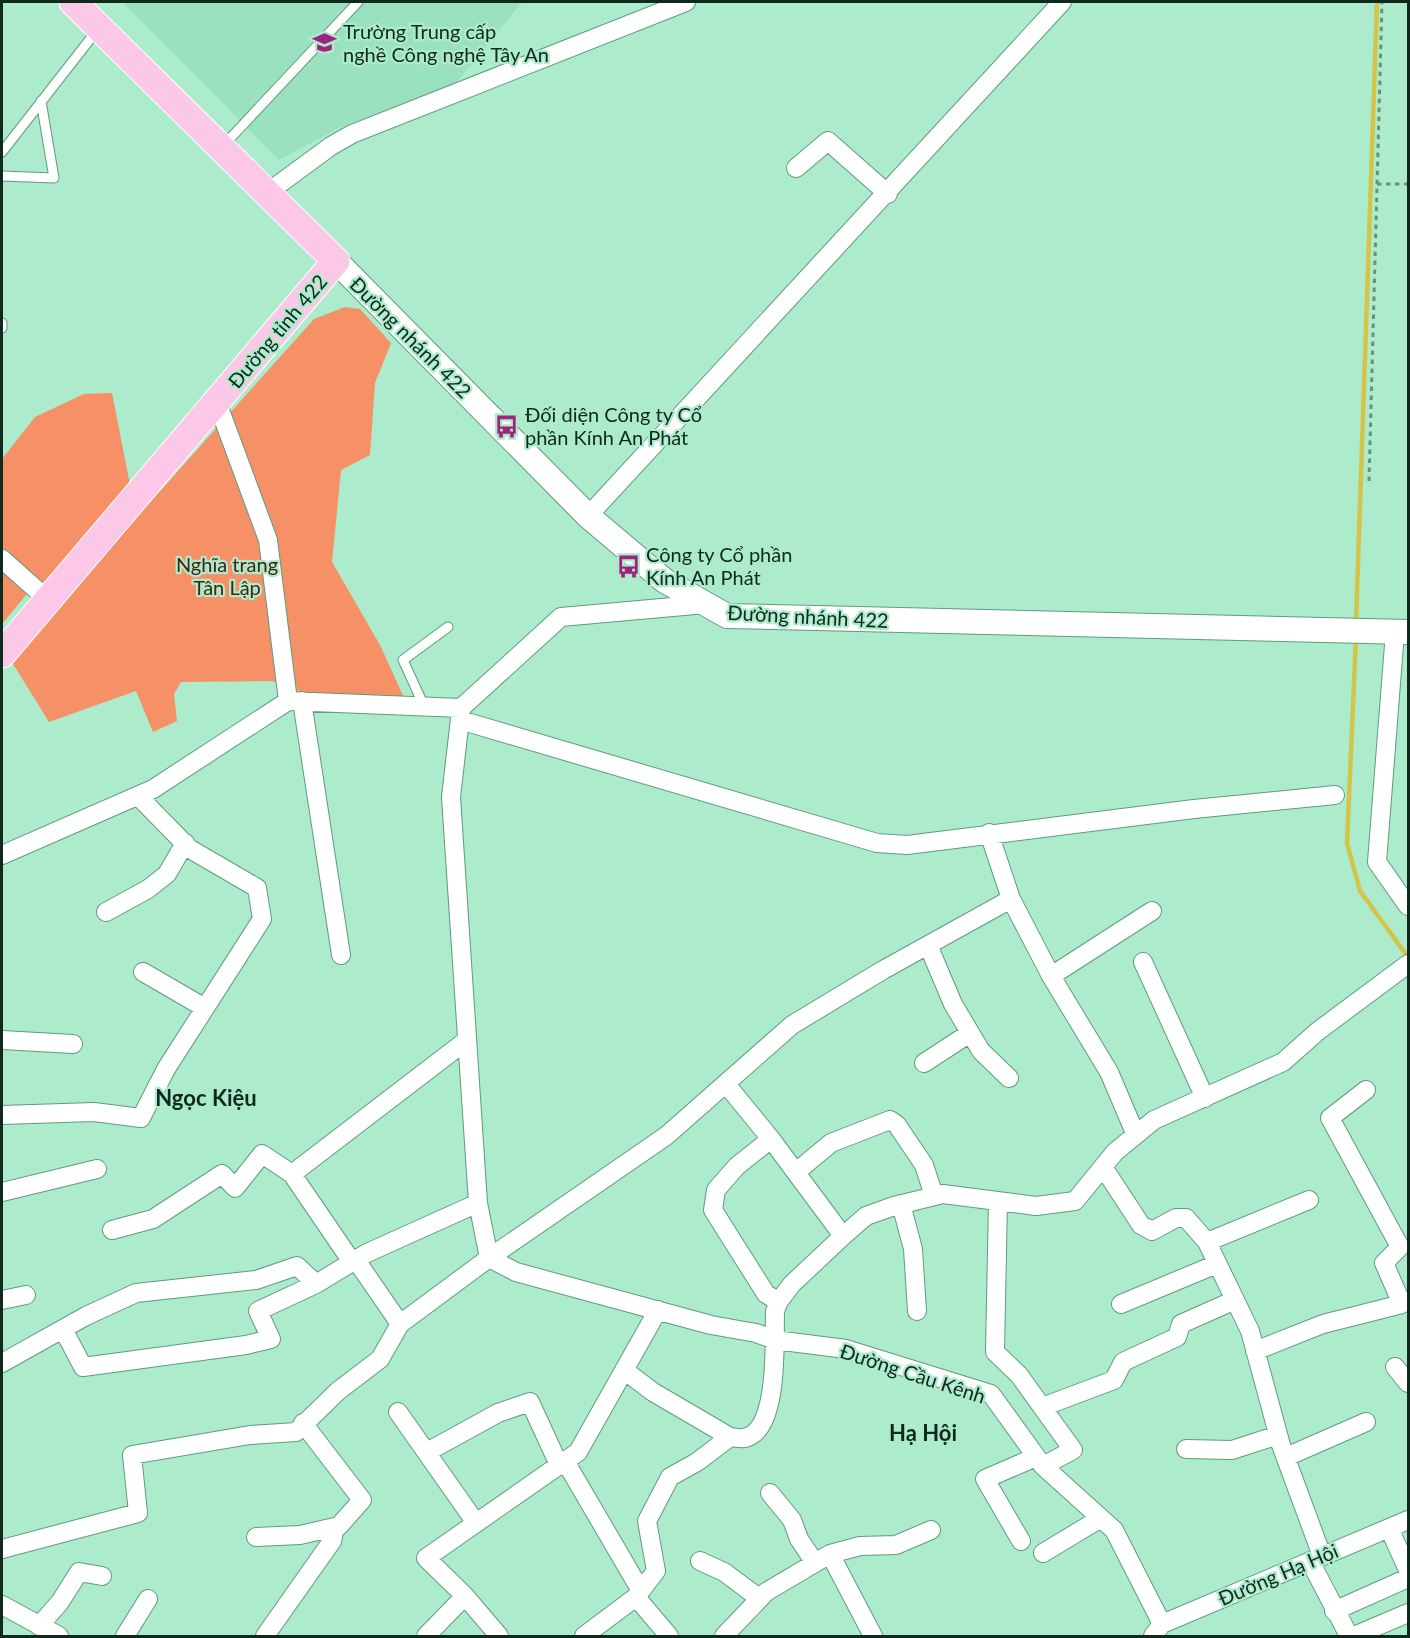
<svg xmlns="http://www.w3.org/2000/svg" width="1410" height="1638" font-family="Lato,sans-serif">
<rect width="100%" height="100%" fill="#acebcb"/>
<path fill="#9ae2bf" d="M122 2H522L457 82 341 127 279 160Z"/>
<path fill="#f59067" d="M345 307 360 309 391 343 375 383 370 455 341 470 332 562 380 645 406 702 315 697 272 681 181 682 174 694 177 721 153 732 136 691 49 722 10 659 314 319Z
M112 393 131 490 42 584H35L2 624V459L35 417 84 394Z"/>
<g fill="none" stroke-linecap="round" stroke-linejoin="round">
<path stroke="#d4c449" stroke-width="4.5" d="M1356 622 1377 2
M1356 637 1347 843 1360 891 1408 957"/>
<defs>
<path id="lane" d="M223 146 358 2
M2 152 98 29
M2 176 54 178 41 101
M2 323V328
M424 706 403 660 448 627"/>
<path id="street" d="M796 168 828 141 888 194
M267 193 331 146 352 134 686 2
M217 402 268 540 288 701
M588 516 1062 2
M2 559 48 600
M1395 632 1377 862 1408 906
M302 701 341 955
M461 710 451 797 478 1203 489 1258
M460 720 877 843 907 845 1194 809 1335 795
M989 833 1011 899 1051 976 1109 1072 1135 1133
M2 855 153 789 288 701 461 708 561 617 706 604
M106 912 148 889 167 874 185 843
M928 945 953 1004 981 1051 1009 1078
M1143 962 1205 1098
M143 972 205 1008
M1051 976 1152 911
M2 1040 73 1044
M924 1063 970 1033
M726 1084 771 1139 843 1236
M2 1115 94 1112 141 1118 166 1069 262 919 257 888 190 849 138 796
M771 1139 737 1166 716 1190 713 1210 766 1294 778 1301
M1103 1167 1141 1225 1152 1231 1176 1218H1186L1207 1242 1250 1331 1281 1445 1322 1556
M796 1172 831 1143 890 1120 897 1125 924 1165 934 1196
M292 1174 467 1040
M2 1192 97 1169
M998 1201 995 1352 1019 1375 1073 1450 1043 1466
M901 1204 913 1249 917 1311
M112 1230 153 1219 222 1174 235 1188 262 1154 292 1174 352 1262
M1207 1242 1309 1200
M489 1258 516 1272 711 1325 756 1333 775 1340 846 1349 991 1394 1043 1466 1114 1530 1162 1624
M356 1260 400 1324
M2 1300 26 1295
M1121 1304 1217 1264
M63 1329 83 1367 246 1345 271 1339 258 1311 316 1284
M1255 1351 1323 1324 1402 1304 1384 1263 1400 1247 1330 1118 1366 1090
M2 1363 86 1316 136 1293 256 1280 297 1266 316 1284 367 1253 478 1203
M1395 1367 1408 1383
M624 1370 653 1392 730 1437
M1050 1404 1114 1380 1123 1362 1177 1337 1181 1324 1235 1300
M398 1412 476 1523
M1186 1449 1232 1450 1278 1435
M427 1452 498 1413 530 1402 559 1465
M1286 1457 1366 1422
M565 1461 641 1591
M770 1493 792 1520 799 1539 815 1563
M1389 1528 1408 1570
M256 1537 300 1535 339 1526 362 1500 303 1423
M1021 1541 985 1479 1036 1457
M2 1549 138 1513 132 1455 250 1435 296 1432 338 1391 380 1359 400 1324 489 1258 666 1136 792 1025 883 970 1011 899
M1043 1553 1101 1518
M830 1554 873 1636
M700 1561 724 1572 759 1598
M1310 1561 1349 1636
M636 1597 669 1636
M2 1605 59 1636
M1334 1611 1408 1578
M39 1626 60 1602 79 1572 102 1576
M125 1636 148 1599
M265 1636 332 1541 335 1527
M426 1636 465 1596
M499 1636 465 1596 426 1558 578 1452 658 1310
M584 1636 636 1597 656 1571 647 1521 670 1477 697 1462 730 1437C734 1437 740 1439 744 1438 780 1432 774 1338 775 1311L779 1301 792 1284 843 1236 866 1216 894 1206 943 1194 1036 1206 1075 1201 1115 1152 1154 1120 1283 1062 1318 1031 1408 964
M724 1636 766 1592 830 1554 860 1546 896 1545 931 1530
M1153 1636 1162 1624 1408 1520
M1354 1636 1408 1613"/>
<path id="secondary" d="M336 261 588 516 665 581 727 616 1408 632"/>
<path id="primary" d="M2 654 336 261 73 2"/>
</defs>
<use href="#lane" stroke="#5f9c7e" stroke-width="11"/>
<use href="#street" stroke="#5f9c7e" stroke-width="20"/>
<use href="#secondary" stroke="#5f9c7e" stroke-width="26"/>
<use href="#primary" stroke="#fff" stroke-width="29"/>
<path stroke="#65947d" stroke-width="3" stroke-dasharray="4.5 4.5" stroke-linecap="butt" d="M1377 184H1408
M1369 481 1382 2"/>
<use href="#lane" stroke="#fff" stroke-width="9"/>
<use href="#street" stroke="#fff" stroke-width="18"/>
<use href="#secondary" stroke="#fff" stroke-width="24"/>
<use href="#primary" stroke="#fbc8e8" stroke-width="27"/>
</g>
<defs>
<symbol id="school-bare" viewBox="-9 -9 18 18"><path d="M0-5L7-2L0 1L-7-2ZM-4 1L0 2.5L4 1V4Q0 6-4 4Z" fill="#9f257c" stroke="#acebcb" stroke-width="2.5" paint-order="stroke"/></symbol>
<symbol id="bus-bare" viewBox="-9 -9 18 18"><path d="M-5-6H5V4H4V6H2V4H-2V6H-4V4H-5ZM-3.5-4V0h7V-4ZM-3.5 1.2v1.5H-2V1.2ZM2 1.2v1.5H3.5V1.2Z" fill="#9f257c" stroke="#acebcb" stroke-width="2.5" paint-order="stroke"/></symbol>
</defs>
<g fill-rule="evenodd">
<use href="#school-bare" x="308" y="26" width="33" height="33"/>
<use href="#bus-bare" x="490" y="410" width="33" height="33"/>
<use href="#bus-bare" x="612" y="550" width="33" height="33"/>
</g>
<g text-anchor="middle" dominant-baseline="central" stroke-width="4.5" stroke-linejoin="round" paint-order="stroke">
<g font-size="20" fill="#0f291d" stroke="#acebcb" text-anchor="start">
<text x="343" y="31">Trường Trung cấp<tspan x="343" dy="23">nghề Công nghệ Tây An</tspan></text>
<text x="525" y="414">Đối diện Công ty Cổ<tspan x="525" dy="23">phần Kính An Phát</tspan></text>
<text x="646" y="554">Công ty Cổ phần<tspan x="646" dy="23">Kính An Phát</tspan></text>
</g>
<g font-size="20" fill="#0f291d" stroke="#acebcb">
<text transform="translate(277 331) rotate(-50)">Đường tỉnh 422</text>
<text transform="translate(411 337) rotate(45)">Đường nhánh 422</text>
<text transform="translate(808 616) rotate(3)">Đường nhánh 422</text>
<text transform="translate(913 1373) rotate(18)">Đường Cầu Kênh</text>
<text transform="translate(1278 1574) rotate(-23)">Đường Hạ Hội</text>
</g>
<g font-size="20" fill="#4b2110" stroke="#acebcb">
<text x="227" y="564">Nghĩa trang<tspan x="227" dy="23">Tân Lập</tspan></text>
</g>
<g font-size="22" font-weight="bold" fill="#0f291d" stroke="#acebcb">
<text x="206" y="1097">Ngọc Kiệu</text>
<text x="923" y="1432">Hạ Hội</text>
</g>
</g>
<rect width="1410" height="1638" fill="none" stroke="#0f291d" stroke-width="6"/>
</svg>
